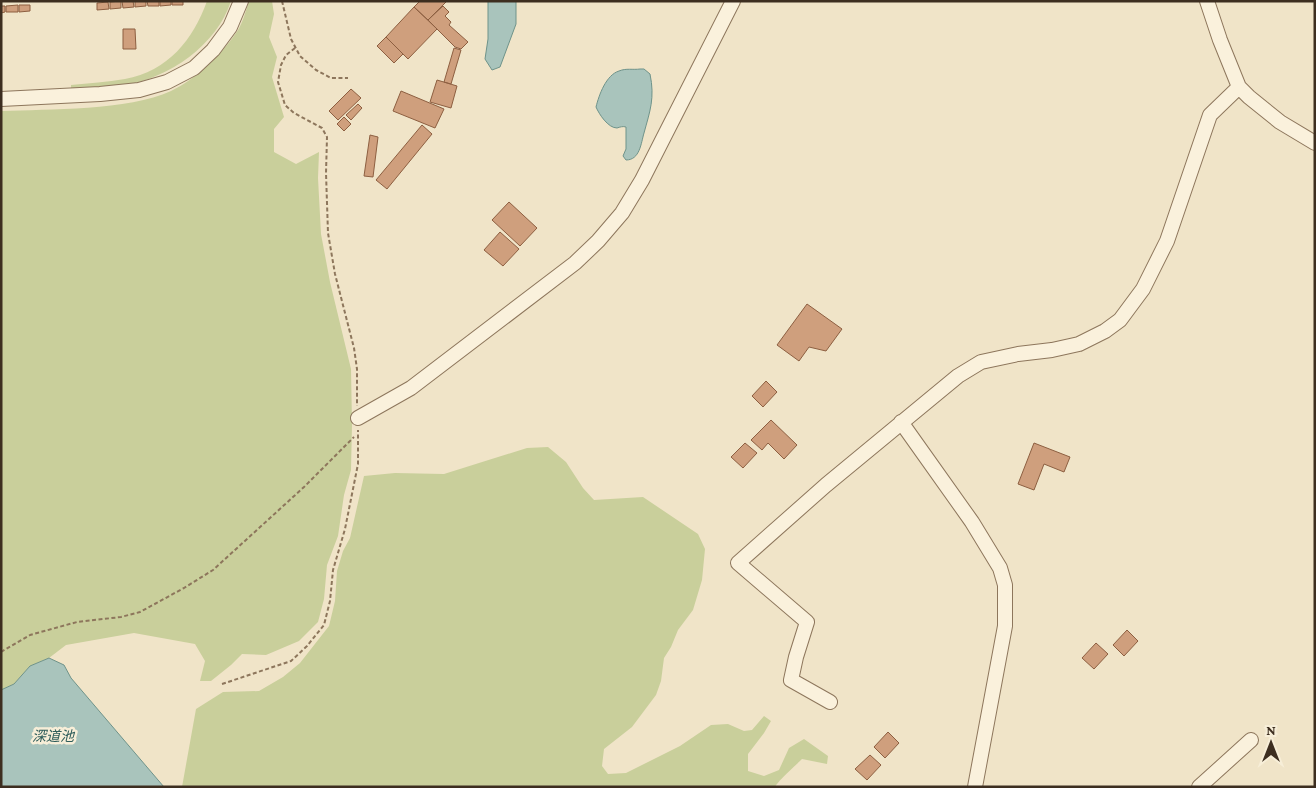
<svg xmlns="http://www.w3.org/2000/svg" width="1316" height="788" font-family="'Crimson Pro','Noto Sans JP',serif">
<rect width="100%" height="100%" fill="#f0e4c8"/>
<path fill="#c9cf9b" d="M207 1H231C217 45 169 78 125 85 107 88 89 87 71 88V85C89 83 107 82 125 79 168 71 193 40 207 1Z
M249 1H272L274 14 269 37 277 57 272 77 284 117 274 129V152L296 164 319 152 318 178 321 234 330 282 351 369 352 424 351 470 344 495 338 536 327 565 324 599 318 622 299 641 266 655 242 654 231 665 211 681H200L205 661 195 644 134 633 66 645 49 658 30 666 14 684 1 690V111C49 109 128 111 171 91 196 79 223 53 238 30 243 22 246 10 249 1Z
M548 447 566 462 583 488 594 500 643 497 698 534 705 549 702 580 693 610 678 630 671 647 664 658 661 681 656 695 632 727 604 749 602 766 608 774 626 773 680 746 711 725 728 724 744 731 752 730 764 716 771 721 764 733 748 754V771L764 776 779 770 789 748 804 739 828 756 827 764 802 759C796 765 778 781 775 787H182L196 709 223 692 259 691 283 677 300 663 329 626 335 601 337 571 343 551 350 538 364 476 395 473 444 474 527 448Z"/>
<path fill="#a9c4bc" stroke="#6f938a" d="M488 1H516V24L500 67 492 70 485 59 488 39Z
M640 69H644L650 74C655 98 650 111 644 133 641 143 640 160 626 160L623 156 626 149V127C623 126 620 127 617 128 608 128 599 114 596 107 599 95 606 75 619 71 626 68 633 70 640 69Z
M49 658 64 665 71 678 164 787H1V690L14 684 30 666Z"/>
<path fill="#cf9f7d" stroke="#8d5f41" d="M121 1V8L110 9V2Z
M122 1H133L134 7 123 8Z
M135 1H146V6L135 7Z
M147 1H159V6H148Z
M160 1H171V5L160 6Z
M172 1H183V5H172Z
M420 1H447L428 20 414 7Z
M108 2 109 9 97 10V3Z
M18 5V12H6V6Z
M19 5H30V11L19 12Z
M1 6H5V12L1 13Z
M443 6 449 12 445 16 451 22 449 25 468 42 461 49 455 47 428 20Z
M414 7 437 29 408 59 386 37Z
M123 29H135L136 49H123Z
M386 37 403 54 394 63 377 46Z
M454 48 461 50 451 84 444 82Z
M437 80 457 86 451 108 430 102Z
M351 89 361 98 338 120 329 111Z
M401 91 444 109 435 128 393 111Z
M358 104 362 108 351 120 346 115Z
M344 117 351 124 344 131 337 124Z
M422 125 432 134 387 189 376 180Z
M370 135 378 137 373 177 364 176Z
M509 202 537 228 520 246 492 220Z
M500 232 519 249 503 266 484 250Z
M807 304 842 329 826 351 809 347 799 361 777 345Z
M766 381 777 392 763 407 752 396Z
M771 420 797 445 784 459 768 443 762 450 751 440Z
M745 443 757 453 743 468 731 457Z
M1034 443 1070 457 1064 472 1044 464 1034 490 1018 484Z
M1127 630 1138 641 1124 656 1113 645Z
M1096 643 1108 654 1094 669 1082 658Z
M888 732 899 743 885 758 874 747Z
M870 755 881 765 867 780 855 769Z"/>
<g fill="none" stroke-linecap="round" stroke-linejoin="round">
<defs>
<path id="minor" d="M1207 1 1220 40 1239 87 1249 97 1280 122 1315 143
M1 99 100 94 139 90 167 82 194 68 213 50 230 27 241 1
M358 418 411 388 575 263 598 241 622 213 642 180 733 1
M901 422 972 522 1000 568 1005 585V626L975 787
M830 702 791 680 796 657 807 622 738 563 826 485 958 376 981 362 1018 354 1052 350 1079 344 1105 331 1120 320 1143 289 1167 241 1210 115 1239 87
M1199 787 1251 740"/>
</defs>
<use href="#minor" stroke="#8d765c" stroke-width="16"/>
<path stroke="#8d765c" stroke-width="2" stroke-dasharray="4 2.5" stroke-linecap="butt" d="M282 1 291 39 300 56 316 70 331 78H348
M295 48 286 55 281 65 278 82 285 105 294 113 322 128 327 137 326 173 328 233 335 274 354 348 357 369V406
M1 652 30 635 77 622 121 617 140 612 184 588 213 570 304 487 354 437
M222 684 291 661 307 646 324 625 330 601 333 570 345 529 358 464V430"/>
<use href="#minor" stroke="#faf1dc" stroke-width="14"/>
</g>
<g text-anchor="middle" dominant-baseline="central" stroke-width="5" stroke-linejoin="round" paint-order="stroke">
<g font-size="14" font-style="italic" fill="#2f5d5a" stroke="#f7eed8">
<text x="53" y="736">深道池</text>
</g>
</g>
<rect width="1316" height="788" fill="none" stroke="#3d2e20" stroke-width="5"/>
<g transform="translate(1271 743)" stroke="#f7eed8" stroke-width="4" paint-order="stroke">
<path d="M0-4L9 19L0 12L-9 19Z" fill="#3d2e20"/>
<text y="-8" font-size="14" font-weight="bold" text-anchor="middle" fill="#3d2e20">N</text>
</g>
</svg>
